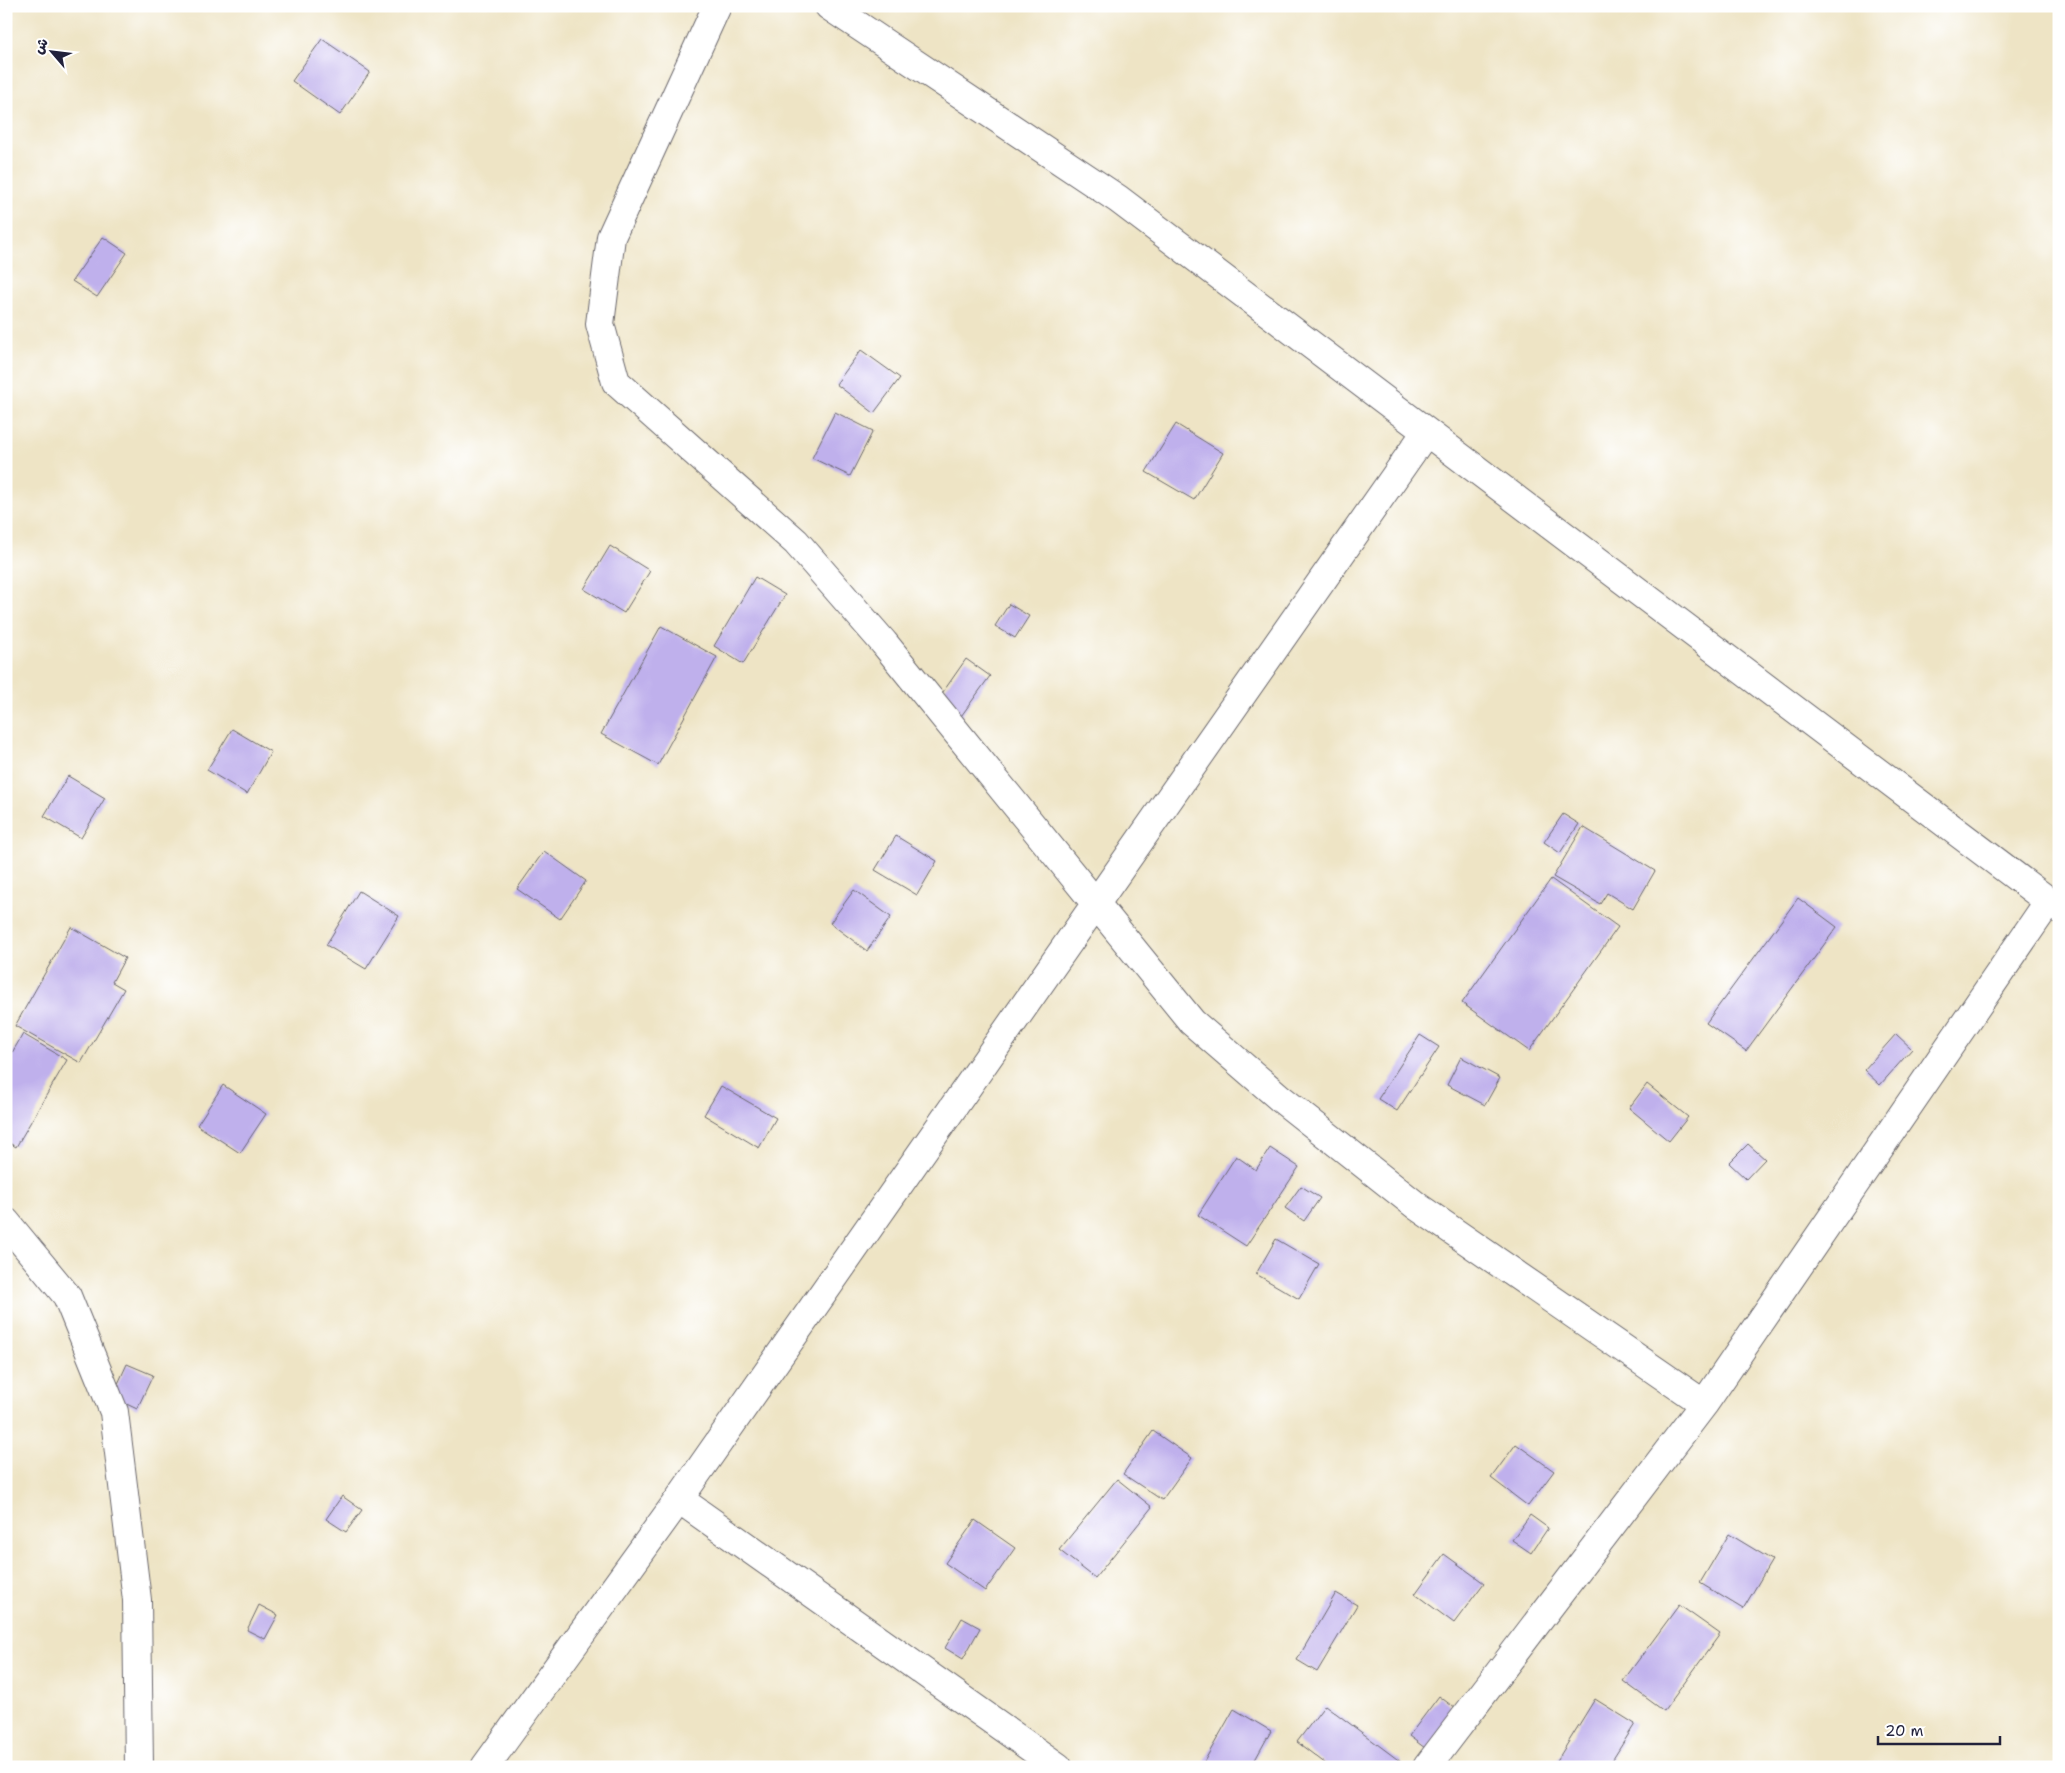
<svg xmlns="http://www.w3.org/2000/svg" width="2065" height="1773" font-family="'Shantell Sans','Playpen Sans Arabic',sans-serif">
<rect width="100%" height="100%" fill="#fff"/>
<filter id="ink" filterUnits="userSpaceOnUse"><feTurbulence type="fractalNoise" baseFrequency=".02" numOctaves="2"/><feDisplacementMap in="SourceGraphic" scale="10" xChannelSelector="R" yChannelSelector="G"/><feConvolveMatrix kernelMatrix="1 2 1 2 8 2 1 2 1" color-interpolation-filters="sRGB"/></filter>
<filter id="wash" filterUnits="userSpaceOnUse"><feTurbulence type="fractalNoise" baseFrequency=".0096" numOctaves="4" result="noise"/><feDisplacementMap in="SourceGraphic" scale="20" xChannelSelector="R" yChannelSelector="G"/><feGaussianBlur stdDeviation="1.12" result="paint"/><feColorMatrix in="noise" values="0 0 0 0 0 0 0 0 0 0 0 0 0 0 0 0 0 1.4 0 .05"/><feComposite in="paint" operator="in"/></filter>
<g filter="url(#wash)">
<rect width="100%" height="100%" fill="#eee4c5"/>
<g id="blocks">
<path fill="#bfb0ec" d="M322 39 370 72 340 115 292 81Z
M103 237 127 253 97 297 72 281Z
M861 350 900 378 874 413 836 384Z
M835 412 873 431 850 476 812 458Z
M1176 424 1223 453 1194 500 1146 472Z
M610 546 650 571 624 613 584 589Z
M755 577 785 595 743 664 714 646Z
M1009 604 1029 616 1015 638 995 626Z
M661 626 717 657 658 765 601 734Z
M966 659 990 676 959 719 936 702Z
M232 729 271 752 247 794 207 770Z
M68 776 105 798 81 838 44 816Z
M1563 814 1579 824 1560 853 1544 842Z
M1583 827 1655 871 1633 909 1607 893 1600 904 1553 877Z
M896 836 937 861 917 895 875 870Z
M544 851 586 881 560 919 517 889Z
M1551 879 1618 927 1529 1051 1462 1003Z
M854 890 891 917 867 951 830 923Z
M359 891 399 916 366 969 326 945Z
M1798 898 1837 927 1746 1051 1706 1023Z
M71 927 125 958 112 982 124 989 81 1063 15 1026Z
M23 1034 67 1060 16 1147 6 1141V1063Z
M1896 1034 1912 1049 1880 1085 1864 1070Z
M1420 1035 1439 1047 1397 1111 1378 1099Z
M1461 1057 1500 1078 1485 1105 1447 1085Z
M1647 1084 1688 1117 1669 1141 1629 1108Z
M223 1085 266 1114 240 1153 197 1125Z
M721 1086 776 1118 759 1148 704 1115Z
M1748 1144 1765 1159 1746 1179 1729 1163Z
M1270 1148 1299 1167 1246 1246 1198 1215 1236 1156 1256 1170Z
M1301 1186 1320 1198 1304 1221 1285 1208Z
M1276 1239 1319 1264 1299 1299 1256 1274Z
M127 1364 153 1375 137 1409 112 1397Z
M1153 1431 1192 1458 1162 1500 1123 1474Z
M1516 1444 1554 1471 1528 1506 1491 1478Z
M1117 1479 1152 1507 1095 1578 1059 1550Z
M342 1496 362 1510 346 1532 326 1519Z
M1530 1515 1548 1528 1531 1553 1512 1540Z
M975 1520 1015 1548 985 1591 945 1563Z
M1729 1534 1772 1560 1743 1609 1700 1583Z
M1444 1554 1484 1583 1454 1623 1415 1594Z
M1336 1593 1357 1605 1317 1672 1297 1660Z
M259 1605 278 1615 265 1639 247 1630Z
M1679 1605 1720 1634 1664 1711 1623 1681Z
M962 1618 980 1628 963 1659 945 1648Z
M1439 1696 1460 1712 1429 1751 1409 1736Z
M1595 1699 1635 1724 1608 1767H1553Z
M1325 1705 1401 1762 1398 1767H1330L1297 1742Z
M1234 1709 1271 1731 1251 1767H1201Z"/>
</g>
</g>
<g filter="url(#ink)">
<use href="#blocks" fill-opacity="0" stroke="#69666b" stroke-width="1"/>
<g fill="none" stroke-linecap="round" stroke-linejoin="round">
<defs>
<path id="minor" d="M717 6 611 237 600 324 616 382 796 542 884 643 1192 1022 1280 1098 1418 1207 1704 1404
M829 6 1118 199 2059 909
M6 1222 67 1296 114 1412 137 1600 139 1767
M679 1499 1058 1767
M485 1767 679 1499 1426 432
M1427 1767 1704 1404 2049 901"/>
</defs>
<use href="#minor" stroke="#69666b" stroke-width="30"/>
<use href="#minor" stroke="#fff" stroke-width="28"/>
</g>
</g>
<rect width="2065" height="1773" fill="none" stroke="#fff" stroke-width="25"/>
<g transform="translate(52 52) rotate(298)" stroke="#ffffff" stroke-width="4" paint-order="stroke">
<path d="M0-4L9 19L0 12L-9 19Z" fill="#22223b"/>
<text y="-8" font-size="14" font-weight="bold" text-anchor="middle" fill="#22223b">ش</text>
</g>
<path d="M1878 1736v8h122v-8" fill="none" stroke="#22223b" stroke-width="2.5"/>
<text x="1885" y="1736" font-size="15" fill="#22223b" stroke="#ffffff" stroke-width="4" paint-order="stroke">20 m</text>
</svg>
